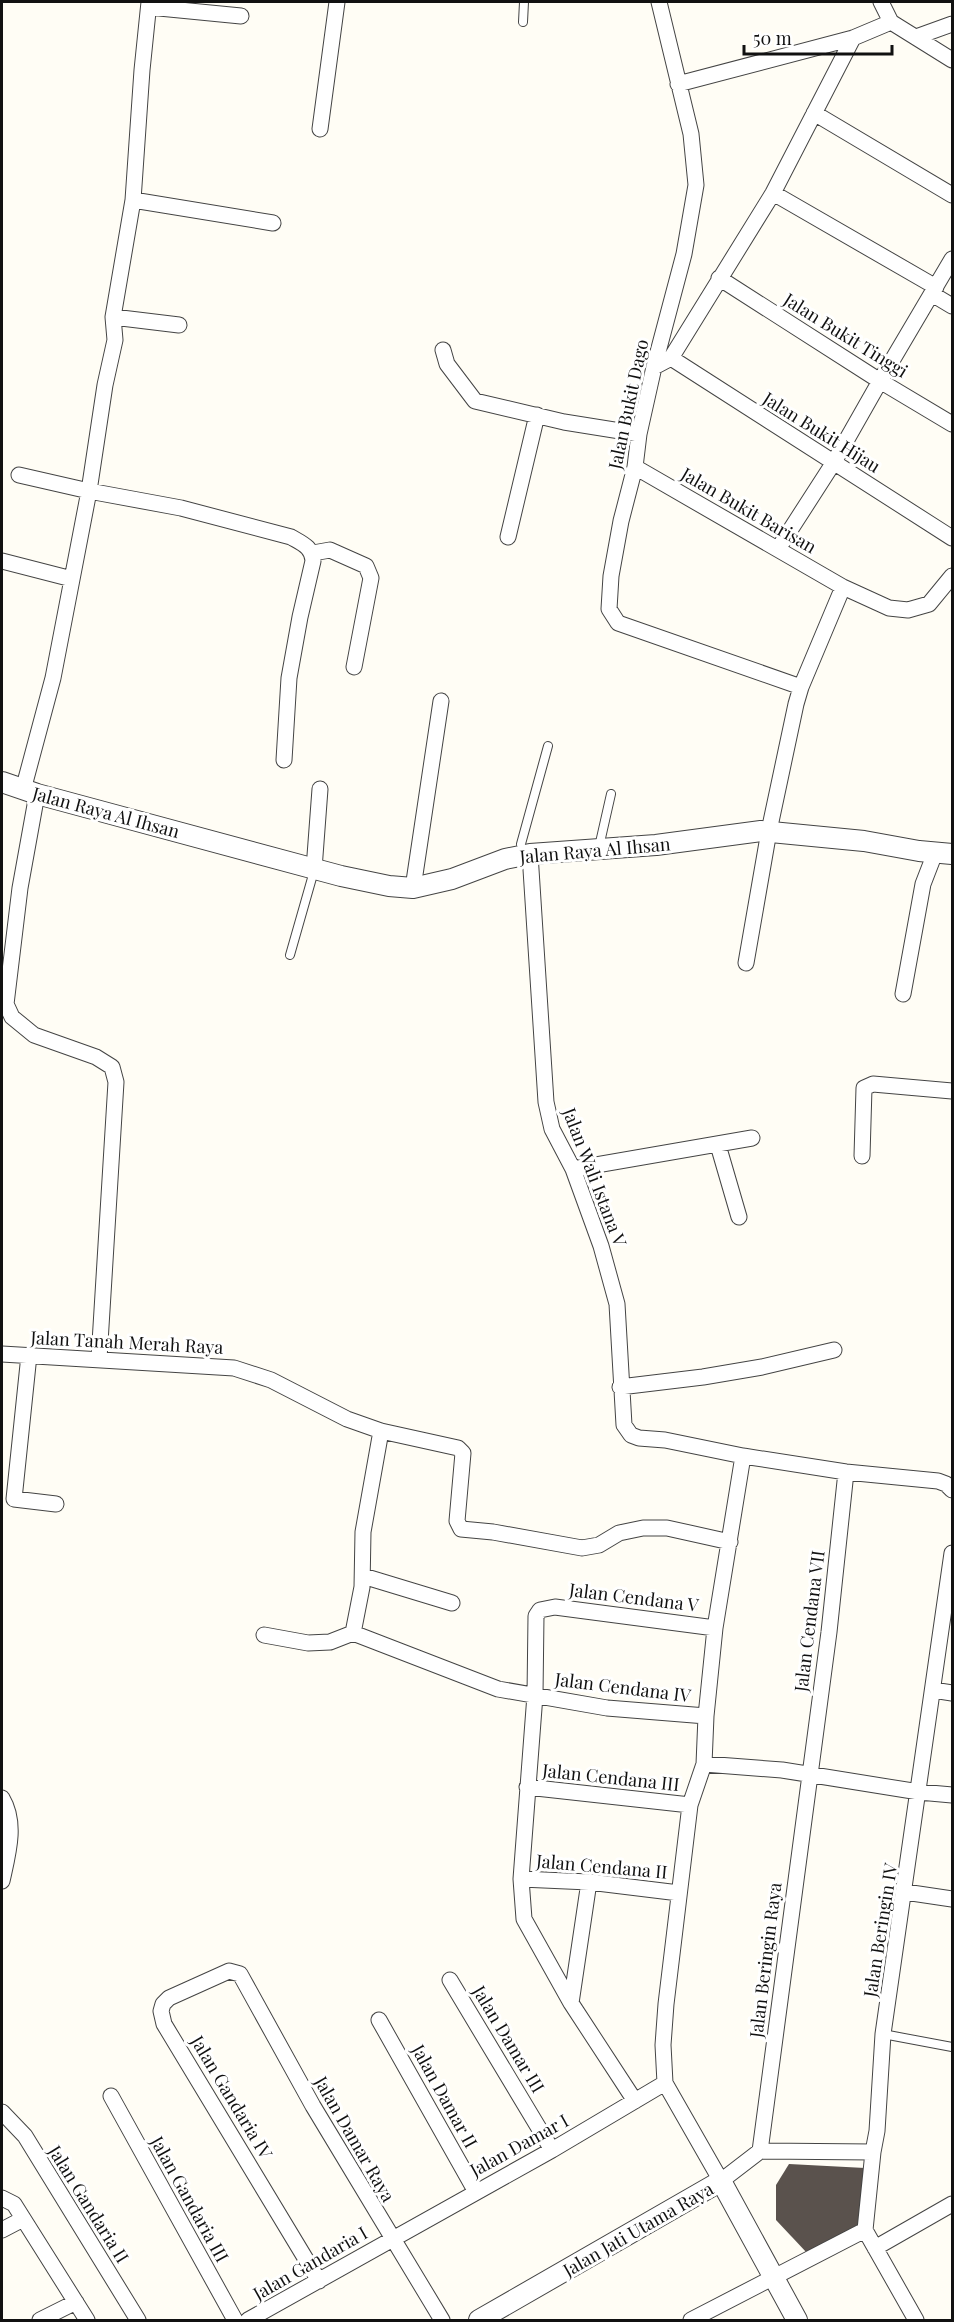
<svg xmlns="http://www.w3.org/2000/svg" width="954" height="2322" font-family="'Playfair Display',serif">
<rect width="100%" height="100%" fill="#fffdf5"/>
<path fill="#5a524d" d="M789 2164 865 2168 863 2223 807 2253 776 2220V2185Z"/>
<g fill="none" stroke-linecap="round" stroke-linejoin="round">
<defs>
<path id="service" d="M523 22 524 2
M521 844 548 746
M599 847 611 794
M290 955 314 871
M883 2034 952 2047"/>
<path id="minor" d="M659 2 691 134 696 185 684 254 654 367 639 434 635 467 621 521 611 576 609 609 618 623 801 687
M881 2 891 22
M149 7 241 16
M891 22 952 60
M916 37 952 24
M678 84 853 38 891 22
M814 113 952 195
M320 129 337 2
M773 193 936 287
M133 200 273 223
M719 278 880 381 952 424
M932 294 952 306
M113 317 179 325
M443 350 447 364 475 401 564 422 639 434
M671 358 952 538
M654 367 671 358 773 193 853 38
M635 467 843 587 889 608 908 610 929 604 952 576
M19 475 89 491 181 508 291 537C303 544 312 547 313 561L300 617 289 678 284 760
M508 537 537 415
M778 549 834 462 880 381 952 259
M313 553 330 550 366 566 371 578 354 667
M2 561 72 579
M23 790 53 678 89 491 105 385 115 340 113 317 133 200 142 70 149 2
M37 794 20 888 6 1004 12 1017 34 1035 96 1057 112 1067 116 1082 99 1359
M530 854 546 1102 552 1129 573 1169 601 1246 617 1304 624 1425 631 1435 639 1438 665 1440 743 1456 846 1472 938 1481 946 1484 952 1490
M314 869 320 789
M413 888 441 701
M746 963 769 831 796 704 801 687 843 587
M903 994 923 884 935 853
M718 1145 739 1217
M862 1156 864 1088 873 1084 952 1091
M573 1169 752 1138
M2 1354 234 1368 271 1380 347 1419 381 1431 458 1448 463 1453 457 1521 461 1529 493 1532 582 1548 599 1545 619 1533 643 1528H667L730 1542
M29 1355 14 1499 56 1504
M620 1387 703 1377 762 1367 834 1350
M381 1431 363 1532 362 1587 353 1633 498 1689 607 1708 706 1716
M743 1456 715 1628 706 1716 704 1764 690 1805 666 2004 663 2045 665 2083 721 2181 760 2151 873 2152 877 2131 883 2034 952 1553
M363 1576 452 1603
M264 1635 308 1643 330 1642 353 1633
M933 1690 952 1693
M704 1764 782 1770 919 1792 952 1795
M527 1787 690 1805
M2 1798C17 1823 8 1854 2 1881
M521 1879 589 1882 679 1893
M589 1882 571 2003 635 2101
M905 1892 952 1899
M450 1980 552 2150
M571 2003 524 1919 521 1879 535 1695 536 1616 540 1610 555 1607 715 1628
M379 2020 476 2192
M111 2096 235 2320
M2 2112 25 2136 138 2320
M760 2151 829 1632 846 1472
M2 2198 14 2204 87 2320
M2 2230 23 2219
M865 2230 916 2320
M865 2230 873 2152
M875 2248 952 2204
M319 2281 164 2024 161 2011 163 2004 169 1998 229 1971 240 1974 313 2106 442 2320
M40 2320 76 2302
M248 2320 552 2150 665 2083
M691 2320 865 2230"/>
<path id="tertiary" d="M2 782 37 794 341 876 389 886 413 888 452 879 505 859 530 854 656 845 761 831 864 841 919 851 952 854
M479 2320 721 2181 797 2320"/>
</defs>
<use href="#service" stroke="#444" stroke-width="10"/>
<use href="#minor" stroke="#444" stroke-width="17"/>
<use href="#tertiary" stroke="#444" stroke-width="22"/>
<use href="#service" stroke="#fff" stroke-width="8"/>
<use href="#minor" stroke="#fff" stroke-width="15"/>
<use href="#tertiary" stroke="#fff" stroke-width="20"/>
</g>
<g text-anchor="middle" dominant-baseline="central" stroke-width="6" stroke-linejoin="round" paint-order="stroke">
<g font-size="18" fill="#111" stroke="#fff">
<text transform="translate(846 335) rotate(32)">Jalan Bukit Tinggi</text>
<text transform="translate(628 404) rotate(-78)">Jalan Bukit Dago</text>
<text transform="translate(822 432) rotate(32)">Jalan Bukit Hijau</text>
<text transform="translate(749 510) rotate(30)">Jalan Bukit Barisan</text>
<text transform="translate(106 812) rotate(15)">Jalan Raya Al Ihsan</text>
<text transform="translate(595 850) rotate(-5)">Jalan Raya Al Ihsan</text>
<text transform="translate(595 1177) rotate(69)">Jalan Wali Istana V</text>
<text transform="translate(127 1342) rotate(3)">Jalan Tanah Merah Raya</text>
<text transform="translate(634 1597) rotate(7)">Jalan Cendana V</text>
<text transform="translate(809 1621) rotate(-83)">Jalan Cendana VII</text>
<text transform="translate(623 1687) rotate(7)">Jalan Cendana IV</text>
<text transform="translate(611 1777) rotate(6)">Jalan Cendana III</text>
<text transform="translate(602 1866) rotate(5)">Jalan Cendana II</text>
<text transform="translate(880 1930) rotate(-81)">Jalan Beringin IV</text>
<text transform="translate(765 1960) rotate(-83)">Jalan Beringin Raya</text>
<text transform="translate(509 2039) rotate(59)">Jalan Damar III</text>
<text transform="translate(445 2096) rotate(61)">Jalan Damar II</text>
<text transform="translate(232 2097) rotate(59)">Jalan Gandaria IV</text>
<text transform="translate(355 2139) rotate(60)">Jalan Damar Raya</text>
<text transform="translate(519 2145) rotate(-29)">Jalan Damar I</text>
<text transform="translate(190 2199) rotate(61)">Jalan Gandaria III</text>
<text transform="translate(89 2204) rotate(58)">Jalan Gandaria II</text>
<text transform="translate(638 2229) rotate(-30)">Jalan Jati Utama Raya</text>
<text transform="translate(310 2263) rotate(-30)">Jalan Gandaria I</text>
</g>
</g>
<rect width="954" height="2322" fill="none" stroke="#111111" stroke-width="6"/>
<path d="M744 45v9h148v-9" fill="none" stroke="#111111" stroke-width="3"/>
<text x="753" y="45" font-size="18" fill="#111111" stroke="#ffffff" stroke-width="4.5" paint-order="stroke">50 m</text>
</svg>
